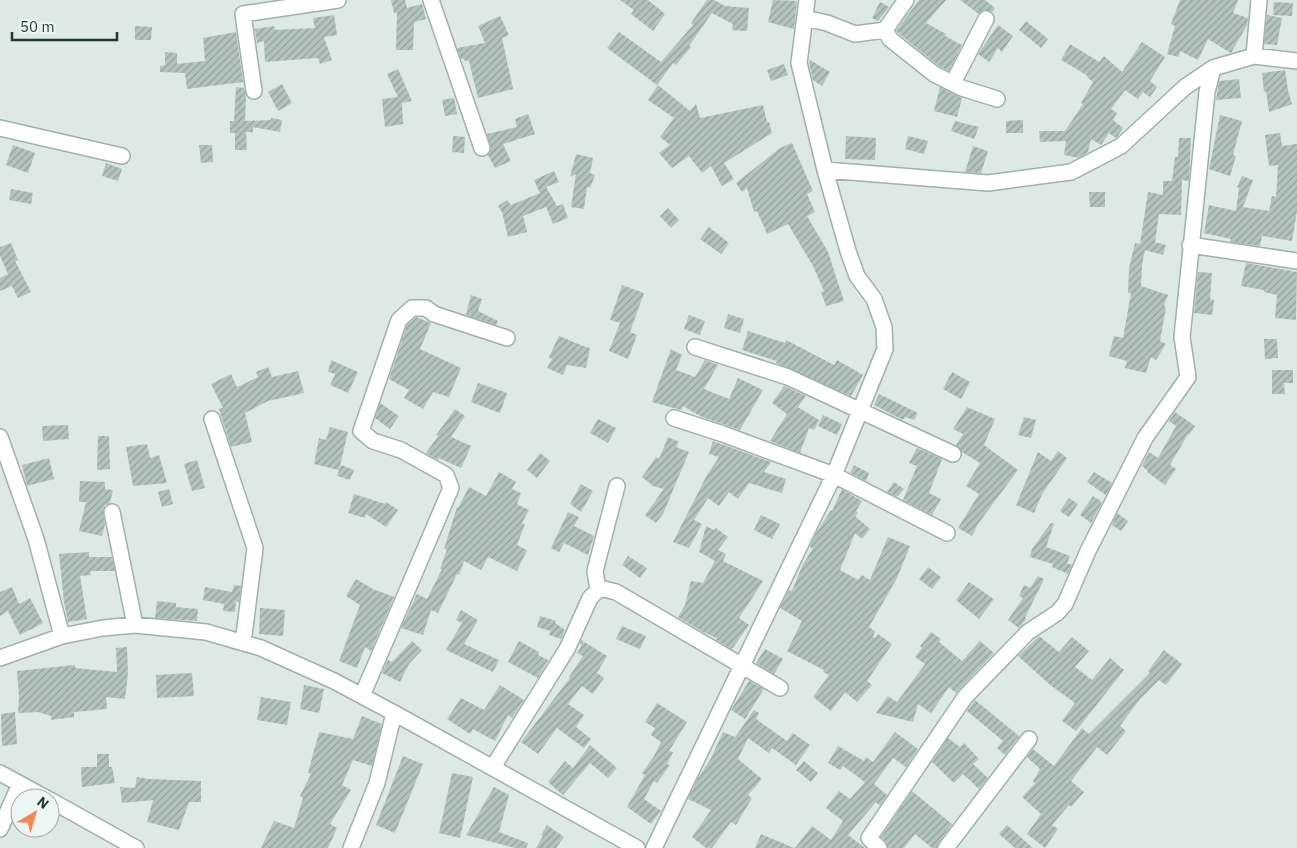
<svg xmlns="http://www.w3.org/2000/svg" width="1297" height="848" font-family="'IBM Plex Sans',sans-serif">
<defs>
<pattern id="building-hatch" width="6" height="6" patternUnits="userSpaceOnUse" patternTransform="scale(1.25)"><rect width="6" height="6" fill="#b3c4be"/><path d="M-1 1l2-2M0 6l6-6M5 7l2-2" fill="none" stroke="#91a09b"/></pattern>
</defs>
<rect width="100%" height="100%" fill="#dde9e5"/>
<path fill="url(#building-hatch)" d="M391 0H405L407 8 422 4 426 19 414 22 413 50H396L397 13H394Z
M620 0H648L665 14 653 31 631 14 634 10Z
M707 0H714L725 6 749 8 747 31 732 30 733 24 712 13 689 46 691 47 676 65 673 63 657 85 607 48 619 32 661 62 693 25 691 23Z
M773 0 797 1 794 29 768 22Z
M919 0H946L926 23 946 34 945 36 962 45 949 71 939 66 896 31Z
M960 0H985L995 8 992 12 985 10 979 14Z
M1180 0H1238L1233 13 1248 18 1247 25 1231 53 1208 39 1198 60 1180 51 1179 57 1167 54 1175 26 1171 24Z
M880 2 889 7 878 21 872 18Z
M1274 2 1293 3 1292 16 1273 15Z
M334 15 337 35 324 37 332 60 320 64 318 58 265 62 264 41 257 43 255 29 274 26 275 30 315 28 313 18Z
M1267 15 1282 18 1277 45 1264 44Z
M500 16 509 35 502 38 513 89 478 98 469 61H465L464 59H461L457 48 485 43 478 26Z
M1026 21 1048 39 1041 48 1019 30Z
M998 25 1013 36 1002 52 998 48 989 62 978 54Z
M135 26 152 27 151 40H135Z
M236 32 243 82 187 89 185 73 160 72V66L165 65V52L177 53V64L205 61 203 38Z
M1142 42 1165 57 1150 81 1157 87 1150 97 1143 92 1138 99 1125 90 1111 109 1117 113 1113 120 1123 128 1117 137 1116 138 1109 133 1101 145 1091 139 1088 152 1078 158 1064 155 1066 141 1040 142 1039 131H1065L1083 104 1081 103 1093 82 1087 77 1088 76 1061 60 1070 44 1099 62 1104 56 1122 72Z
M810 60 830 72 822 86 813 80 809 63Z
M784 64 788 75 771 81 767 70Z
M398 69 412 101 402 103 403 124 385 127 382 99 398 97 387 74Z
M1285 70 1288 90 1292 104 1269 112 1266 91 1264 92 1262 73Z
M1239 79 1241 98 1216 100 1219 81Z
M282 84 292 103 278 111 268 92Z
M658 85 690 111 696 104 700 118 763 105 767 122H769L772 133 724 163 734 179 722 186 711 166 702 173 689 156 672 168 659 153 670 145 660 137 674 118 648 100Z
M236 87 244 88 246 96 245 121 271 120V118L282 120 280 132 253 127V132H246L247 150H235V133H230V121H234Z
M940 87 962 98 957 117 934 111Z
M454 98 457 114 445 116 442 100Z
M528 114 535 134 503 144 511 161 495 168 488 155 491 149 487 134 517 127 515 119Z
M1220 115 1242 121 1233 155 1236 156 1230 176 1209 169Z
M1023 120V133H1006V121Z
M955 121 979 127 974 139 951 131Z
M1280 133 1282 146 1297 144V211L1292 241 1262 236 1260 246 1230 242 1231 239 1204 233 1209 205 1236 211 1239 188 1237 187 1242 176 1253 180 1243 207 1269 211 1272 196 1276 197 1278 165 1269 166 1265 135Z
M453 136 465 137 464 153 452 152Z
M846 136 876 138 875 160 845 159Z
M908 136 928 141 924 154 905 149Z
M1179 138H1191L1189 181 1182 180 1181 215 1159 214 1155 242 1166 245 1163 255 1145 250 1142 265 1141 286 1168 295 1164 306 1166 307 1160 341 1166 344 1156 360 1151 357 1146 373 1125 368 1127 361 1109 356 1114 336 1123 338 1131 293H1128L1129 268 1135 243 1140 244 1148 192 1163 195V181H1172L1175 157H1178Z
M792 143 813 191 807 194 815 212 807 216 828 252 844 301 826 306 821 292 824 291 813 266 788 224 767 234 757 211 754 212 747 188 742 192 736 183 780 148Z
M13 145 35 153 28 173 6 165Z
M199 145H212L213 162 201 163Z
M973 146 988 151 981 173 965 172Z
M576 154 593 158 590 173 595 175 590 188 587 187 584 209 571 207 576 174 570 177Z
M106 163 122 169 118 181 102 176Z
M554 171 559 182 546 187 557 206 563 204 568 218 553 224 546 207 523 216 527 232 508 237 502 212 498 206 507 200 511 205 540 193 534 180Z
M11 189 33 193 31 204 9 200Z
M1089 192H1105V207H1090Z
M668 208 679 220 671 228 660 216Z
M709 227 729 243 721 254 700 239Z
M11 243 18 260 15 261 31 292 18 298 12 286 0 291V278L8 274 0 256V247Z
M1246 263 1297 272 1296 320 1275 318 1277 295 1264 292V290L1241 286Z
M1198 272 1212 273 1210 299 1214 300 1212 315 1194 313Z
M622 285 644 293 630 332 637 335 628 359 609 351 620 323 610 320Z
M471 295 482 299 478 311 498 321 496 325 466 315Z
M728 314 744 319 740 333 724 328Z
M689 315 705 321 700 335 684 329Z
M416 317 431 323 420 349 461 368 449 397 433 392 423 409 404 398 409 390 389 379 407 325Z
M748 331 785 343 786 340 834 365 837 360 863 375 851 396 776 363 777 361 742 350Z
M559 336 583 346 590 348 586 368 567 365 563 375 547 368 552 359 549 357Z
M1264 339H1277L1278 358 1265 359Z
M671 349 682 355 676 370 695 377 705 360 718 365 704 389 729 399 738 378 763 390 740 430 702 417 683 406 681 410 652 402Z
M331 360 358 372 348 393 330 385 335 374 328 372Z
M268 367 272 377 298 371 304 393 268 401 245 413 252 442 231 447 219 409 223 408 211 384 231 374 237 387 258 377 256 372Z
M1272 370H1293V383H1284L1285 394H1272Z
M952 372 970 382 961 399 943 389Z
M478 383 507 393 500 413 471 402Z
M784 386 806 396 798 407 819 420 814 430 809 428 800 453 770 441 787 414 772 403Z
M879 394 918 413 914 420 905 417 903 420 874 405Z
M380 403 399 416 390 429 375 418Z
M967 407 995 419 984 445 1018 470 978 524 972 536 958 528 979 494 966 486 980 463 962 452 956 445 963 434 953 429Z
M455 409 465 416 451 437 471 446 461 468 439 458 438 460 426 453 438 436 436 435Z
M1175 412 1195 426 1189 435 1188 434 1170 465 1176 469 1165 485 1147 472 1148 471 1142 466 1149 452 1158 458 1176 426 1169 421Z
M823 415 842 424 837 435 818 426Z
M1024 417 1036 420 1031 438 1018 435Z
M598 419 616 428 608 443 590 433Z
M68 425 69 439 43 441 42 426Z
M330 427 348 432 339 470 314 464 319 438 326 440Z
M98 436H109L110 469 97 470Z
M668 437 679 442 676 447 689 452 663 514 656 523 645 515 664 489 653 486 642 477 656 457 659 459Z
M713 441 771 462 764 472 786 479 782 493 749 483 738 499 729 492 719 506 708 498 694 520 702 524 689 548 673 542 707 475 719 457 709 454Z
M147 444 150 458 159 455 167 483 133 486 126 447Z
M917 448 942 459 929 493 941 499 932 515 903 500 917 466 909 463Z
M1058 451 1067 458 1042 494 1034 513 1016 505 1038 452 1051 461Z
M540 453 550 461 537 478 527 470Z
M49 458 54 479 27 486 22 465Z
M197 460 205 488 192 491 184 464Z
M341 465 354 470 350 480 337 476Z
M854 465 869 473 866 481 850 473Z
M499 472 516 482 512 489 521 493 517 504 529 510 522 523 525 524 517 545 527 550 517 571 488 557 481 570 464 561 459 575 457 574 438 613 431 610 423 635 401 628 417 594 427 599 442 569H440L447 549H444L457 507 458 508 469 487 486 496Z
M1094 472 1112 483 1106 495 1087 482Z
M80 481 105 482V489L113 490 110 503 105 505 103 510 105 524 102 536 79 531 86 502H79Z
M894 482 904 489 897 497 887 492Z
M581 484 593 491 581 512 570 504Z
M169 489 173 504 162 507 158 492Z
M842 489 862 501 856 511 858 513 855 516 870 529 862 539 855 533 840 570 858 580 862 575 870 580 888 537 910 546 897 578 869 627 875 631 873 637 875 638 878 634 892 644 867 681 872 685 857 702 845 692 831 711 813 697 829 675 823 672 824 670 787 651 802 621 780 608 789 590 792 591 802 566 813 548 810 547 815 535 831 510 832 511Z
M354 494 385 504 386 502 398 510 386 527 366 514 365 518 348 513Z
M1093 496 1102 502 1091 523 1080 515Z
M1069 498 1078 504 1069 517 1060 511Z
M568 512 579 517 574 526 594 536 588 555 564 543 559 552 551 548Z
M1117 513 1128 521 1121 531 1112 525Z
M761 515 780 524 772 539 754 530Z
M1051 523 1054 524 1046 547 1070 556 1067 563 1072 565 1068 574 1052 567 1053 564 1030 557 1032 549Z
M706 526 714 530 716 528 728 537 718 550 726 554 723 561 763 581 739 618 749 625 732 649 716 640 717 638 703 632 678 617 685 605 691 581 703 583 715 561 699 552Z
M89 552V557H112L115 571H90L91 575 80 576 87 619 68 622 64 602 59 554Z
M628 556 647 568 640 578 622 565Z
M928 567 941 577 932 589 919 579Z
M1038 576 1044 579 1025 618 1026 619 1019 628 1008 620 1023 598 1019 596 1024 585 1030 588Z
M356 579 373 589 394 597 371 651 365 647 357 668 339 661 360 605 346 596Z
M969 582 994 599 979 619 956 600Z
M234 585 241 586 239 602 236 601 235 612 223 611 224 604 203 600 205 587 232 592Z
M12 587 19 604 30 598 43 623 20 635 8 611 0 616V592Z
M157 601 176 603V607L198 609 197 621 155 618Z
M260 608 285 610 283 636 259 634Z
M461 610 478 620 464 644 499 660 493 672 446 650 462 623 456 620Z
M540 616 556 621 555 623 565 630 561 639 549 635 551 629 550 631 537 627Z
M622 626 646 636 640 649 616 639Z
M931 632 941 639 939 642 962 661 980 641 994 653 956 693 949 687 931 713 918 704 913 722 876 713 888 696 897 702 925 664 915 657 922 648 920 646Z
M1039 636 1059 652 1072 637 1089 651 1075 667 1092 680 1110 658 1124 670 1076 731 1062 721 1075 703 1049 684 1018 656Z
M581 640 607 656 597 673 604 678 593 694 582 686 568 704 584 715 576 727 591 739 584 748 557 728 538 754 521 742 570 678 569 677 583 656 577 653 582 645 580 644Z
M412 641 422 650 409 664 400 682 382 673 388 660 392 662Z
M519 641 539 652 538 655 548 660 538 678 508 662Z
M127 647 128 673 125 699 106 697 107 709 74 712V717L51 720V716L38 712 18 713 19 697 17 671 75 665V668L117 672 116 648Z
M765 649 783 659 774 674 756 663Z
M1164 650 1182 664 1166 685 1159 680 1140 699 1120 726 1126 731 1107 755 1097 747 1071 781 1084 792 1071 807 1069 805 1052 825 1058 829 1045 848 1027 834 1041 814 1022 797 1035 783 1033 781 1040 769 1027 757 1033 749 1054 766 1082 728 1089 734 1150 673 1148 671Z
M192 673 194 696 157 698 156 675Z
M749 681 764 689 745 719 731 710Z
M304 685 324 689 319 713 300 709Z
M500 685 524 700 512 718 508 715 495 741 473 729 470 734 447 719 461 698 484 710Z
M261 697 291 702 287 725 257 720Z
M975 700 1019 736 1005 755 997 748 1003 741 967 711Z
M657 703 687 722 669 751 673 752 667 764 670 765 657 783 654 781 644 799 661 811 651 824 627 807 645 775 642 773 654 756 661 742 651 735 655 728 645 722Z
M754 710 759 713 756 719 787 741 793 733 810 745 796 765 772 748 769 753 748 738 738 759 762 779 748 795 752 798 736 825 731 822 712 848H706L692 837 711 810 688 799 698 778 710 760 723 732 735 737Z
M15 712 17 744 2 746 1 714Z
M362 716 382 724 372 766 353 760 342 785 351 790 330 824 337 828 328 848H261L274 821 294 828 303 798 300 796 311 774 308 773 319 732 353 739Z
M895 732 918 749 906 767 893 758 874 784 887 795 880 806 876 802 848 835 865 848H795L812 826 831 840 843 821 826 808 839 791 850 799 865 782 843 766 840 770 828 763 838 746 864 761 866 757 873 762Z
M948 738 960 747 964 743 979 759 973 764 988 778 979 789 963 774 954 783 932 762Z
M590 745 617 768 608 778 590 763 563 795 548 782 565 761 573 768Z
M97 754H109V767H112L115 783 82 787 81 767H97Z
M403 756 423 764 395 833 376 825Z
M804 761 818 773 811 782 796 770Z
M452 773 473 777 460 838 439 833Z
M137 777 148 779 201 781V802H189L179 830 147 822 153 800 122 803 120 787 135 788Z
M494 787 509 795 499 832 528 843 526 848H515L466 835Z
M912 791 952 824 939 842 937 848H932L915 834 904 848H888L886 842 881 837Z
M547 825 564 837 556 848H536L543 836 541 835Z
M1007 825 1033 848H1015L999 834Z
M761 834 794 848H755Z"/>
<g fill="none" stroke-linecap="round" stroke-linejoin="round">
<defs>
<path id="minor" d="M431 0 482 148
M805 18 827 23 855 34 885 30 906 0
M885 30 890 39 934 74 962 88 997 99
M1254 56 1259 0
M953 83 986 19
M254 91 243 14 338 0
M0 128 122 156
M825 170 988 183 1071 172 1121 146 1185 87 1213 68 1254 56 1297 61
M1190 245 1297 261
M695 347 788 377 953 454
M674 418 723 434 834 475 947 533
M212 419 255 548 243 643
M0 437 36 539 62 636
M112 512 135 625
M598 590 595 571 617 486
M0 658 62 636 103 628 135 625 206 632 261 648 334 681 394 713 637 848
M362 696 451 488 446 475 401 450 373 441 361 431 399 320 412 308H426L434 314 507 338
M493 767 567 649 590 598 598 590 604 589 616 592 780 688
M0 773 46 798
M50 800 136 848
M0 829 20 784
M351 848 377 783 394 713
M654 848 834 475 885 349 884 327 874 299 857 276 848 251 825 170 799 63 807 0
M879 848 869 838 965 697 1028 632 1057 613 1065 604 1088 551 1145 438 1188 377 1182 337 1207 92 1213 68
M946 848 1029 739"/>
</defs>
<use href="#minor" stroke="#a0b0ac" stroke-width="18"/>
<use href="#minor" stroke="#fff" stroke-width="15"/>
</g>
<g transform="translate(35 813) rotate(38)"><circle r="24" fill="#edf6f2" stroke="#9baaa6"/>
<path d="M0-4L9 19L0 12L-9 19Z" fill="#f38852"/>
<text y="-8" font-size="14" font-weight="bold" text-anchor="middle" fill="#1f3834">N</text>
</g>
<path d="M12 32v8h105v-8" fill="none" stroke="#1f3834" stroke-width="2.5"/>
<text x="20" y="32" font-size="15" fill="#1f3834" stroke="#edf6f2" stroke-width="4" paint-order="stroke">50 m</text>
</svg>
